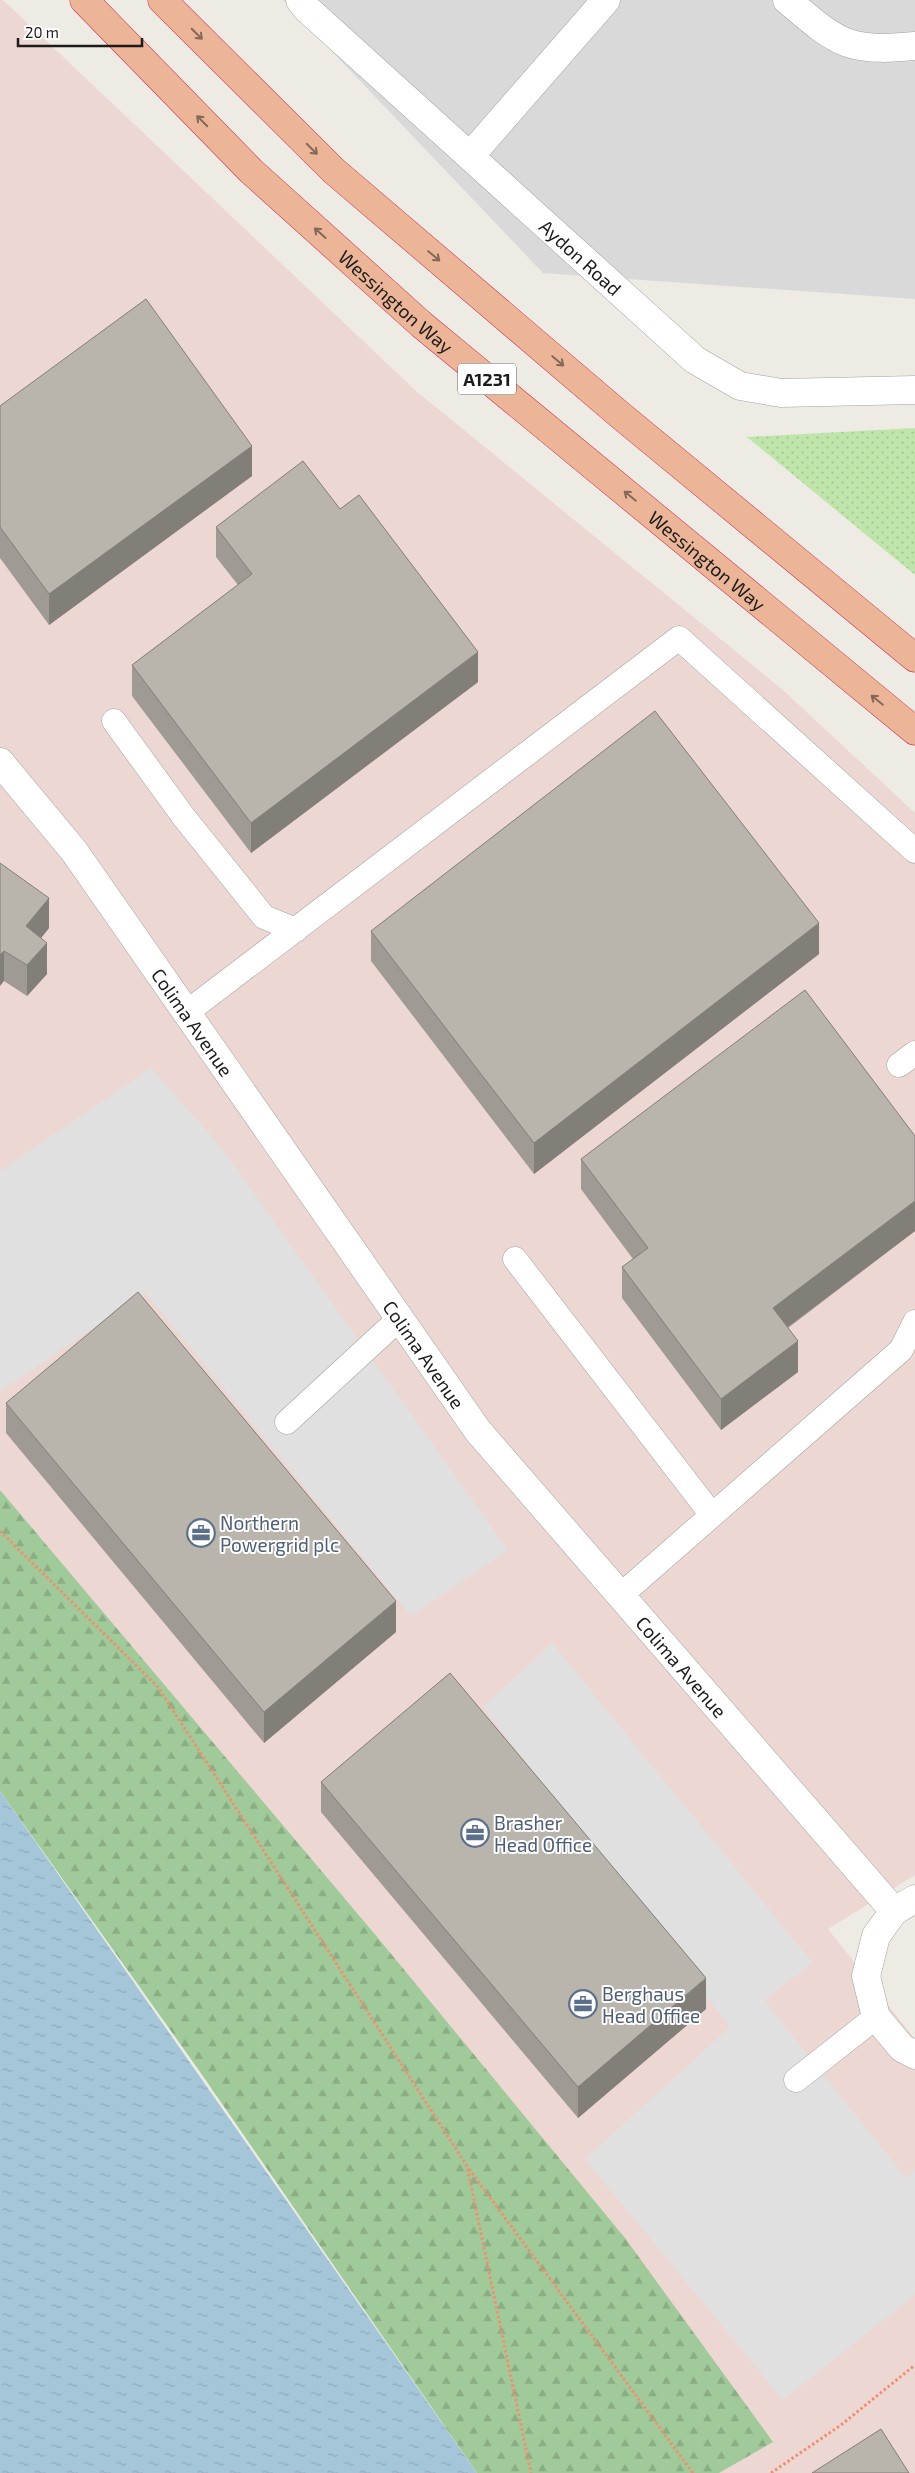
<svg xmlns="http://www.w3.org/2000/svg" width="915" height="2473" font-family="'Exo 2',sans-serif">
<defs>
<pattern id="forest-firs" width="22" height="20" patternUnits="userSpaceOnUse" patternTransform="scale(1.25)"><rect width="22" height="20" fill="#a1ca9a"/><path d="M5 1l3.5 6h-7zM16 11l3.5 6h-7z" fill="#8aad84"/></pattern>
<pattern id="garden-dots" width="8" height="8" patternUnits="userSpaceOnUse" patternTransform="scale(1.25)"><rect width="8" height="8" fill="#c0e5ab"/><path d="M2 2h.1M6 6h.1" fill="none" stroke="#a4c493" stroke-width="1.8" stroke-linecap="round"/></pattern>
<pattern id="water-ripples" width="26" height="14" patternUnits="userSpaceOnUse" patternTransform="scale(1.25)"><rect width="26" height="14" fill="#a5c6d9"/><path d="M2 4q2-2 4 0t4 0M15 11q2-2 4 0t4 0" fill="none" stroke="#8daaba"/></pattern>
</defs>
<rect width="100%" height="100%" fill="#edebe3"/>
<path fill="#dad9d9" d="M283 0H915V299L543 273Z"/>
<path fill="#edd7d2" d="M0 0H3L416 391 783 690 915 813V1875L828 1929 915 2039V2473H577L0 1537Z"/>
<path fill="url(#forest-firs)" d="M0 1490 373 1932 625 2238 773 2442 719 2473H477L198 2069 0 1791Z"/>
<path fill="url(#garden-dots)" d="M915 428V575L747 437Z"/>
<path fill="#e0e0e0" d="M151 1068 221 1147 508 1550 411 1616 145 1292 0 1392V1171Z
M552 1643 813 1963 764 2000 906 2178 915 2170V2295L783 2400 585 2159 730 2027 483 1707Z"/>
<path fill="url(#water-ripples)" d="M0 1791 477 2473H0Z"/>
<g fill="none" stroke-linecap="round" stroke-linejoin="round">
<defs>
<path id="service" d="M114 721 183 816 264 917 296 930
M187 1012 679 638 915 851
M899 1065 915 1053
M515 1259 712 1515
M287 1422 400 1318
M621 1595 901 1350 915 1322
M796 2080 876 2017"/>
<g id="minor">
<path id="s1" d="M300 0 306 8 695 360 740 386 781 393 915 390"/>
<path d="M787 0C805 15 826 35 848 43 869 50 894 48 915 46"/>
<path d="M470 156 606 0"/>
<path id="s2" d="M0 762 74 851 478 1431 894 1911"/>
<path d="M915 1899 894 1911 876 1936 866 1976 876 2017 902 2048 915 2055"/>
</g>
<g id="trunk">
<path id="s3" d="M84 0 251 171 422 325 915 731"/>
<path d="M162 0 334 171 620 415 915 658"/>
</g>
</defs>
<use href="#service" stroke="#a3a3a3" stroke-width="25"/>
<use href="#minor" stroke="#a3a3a3" stroke-width="29"/>
<use href="#trunk" stroke="#cd2e4f" stroke-width="29"/>
<path stroke="#f18e70" stroke-width="3" stroke-dasharray="2.5 2.5" stroke-linecap="butt" d="M0 1531 158 1687 467 2166 531 2473
M469 2169 693 2473
M771 2473 841 2425 915 2365"/>
<use href="#service" stroke="#fff" stroke-width="24"/>
<use href="#minor" stroke="#fff" stroke-width="28"/>
<use href="#trunk" stroke="#ecb598" stroke-width="28"/>
</g>
<path fill="#9f9b94" d="M0 406 252 476 49 625 0 558Z
M340 509 478 682 251 853 132 696V665L238 585 216 557V527Z
M0 863 49 928 41 938 47 974 27 996 4 981Z
M371 931 819 954 534 1174 371 961Z
M915 1136V1231L788 1328 798 1372 721 1430 622 1298V1267L633 1259 581 1189V1159Z
M6 1403 396 1632 264 1743 6 1433Z
M321 1782 706 2009 578 2118 321 1812Z"/>
<path fill="#827e78" d="M252 446V476L49 625V594Z
M478 652V682L251 853V823Z
M49 898V928L26 957V926Z
M819 923V954L534 1174V1143Z
M47 943V974L27 996V965Z
M4 951V981L0 986V955Z
M915 1201V1231L773 1338V1308Z
M798 1341V1372L721 1430V1399Z
M396 1601V1632L264 1743V1712Z
M706 1978V2009L578 2118V2087Z"/>
<path fill="#b9b4ac" stroke="#827e78" d="M146 299 252 446 49 594 0 527V406Z
M303 461 340 509 359 495 478 652 251 823 132 665 252 574 216 527Z
M655 711 819 923 534 1143 371 931Z
M0 863 49 898 26 926 47 943 27 965 4 951 0 955Z
M805 990 915 1136V1201L773 1308 798 1341 721 1399 622 1267 648 1248 581 1159Z
M138 1292 396 1601 264 1712 6 1403Z
M450 1673 706 1978 578 2087 321 1782Z
M881 2429 909 2473H812Z"/>
<defs><path id="oneway-shaft" d="M-6 0H5M1.5-3L5.5 0L1.5 3" fill="none" stroke-width="1.6" stroke-linecap="round" stroke-linejoin="round" transform="scale(1.25)"/></defs>
<g stroke="#84685a">
<use href="#oneway-shaft" transform="translate(197 34) rotate(45)"/>
<use href="#oneway-shaft" transform="translate(202 121) rotate(-135)"/>
<use href="#oneway-shaft" transform="translate(312 149) rotate(45)"/>
<use href="#oneway-shaft" transform="translate(320 233) rotate(-138)"/>
<use href="#oneway-shaft" transform="translate(434 256) rotate(40)"/>
<use href="#oneway-shaft" transform="translate(558 361) rotate(40)"/>
<use href="#oneway-shaft" transform="translate(630 496) rotate(-141)"/>
<use href="#oneway-shaft" transform="translate(877 700) rotate(-141)"/>
</g>
<defs>
<symbol id="office-ring" viewBox="-11 -11 22 22"><circle r="9.5" fill="#fff" stroke="#5c6f8a" stroke-width="1.5"/><path d="M-6-3h4V-5.5h4V-3h4V5H-6ZM-1-4.5V-3h2v-1.5ZM-6 0V1H6V0Z" fill="#5c6f8a"/></symbol>
</defs>
<g fill-rule="evenodd">
<use href="#office-ring" x="185" y="1517" width="32" height="32"/>
<use href="#office-ring" x="459" y="1817" width="32" height="32"/>
<use href="#office-ring" x="567" y="1988" width="32" height="32"/>
</g>
<g text-anchor="middle" dominant-baseline="central" stroke-width="4" stroke-linejoin="round" paint-order="stroke">
<rect fill="#fff" stroke="#606060" stroke-width="1" x="458" y="363.5" width="58" height="31" rx="4"/>
<g font-size="18" font-weight="bold" fill="#1c1c1c">
<text x="487" y="379">A1231</text>
</g>
<g font-size="19" fill="#1c1c1c" stroke="#fff">
<text stroke="none"><textPath href="#s1" startOffset="381">Aydon Road</textPath></text>
<text stroke="none"><textPath href="#s3" startOffset="434">Wessington Way</textPath></text>
<text stroke="none"><textPath href="#s3" startOffset="839">Wessington Way</textPath></text>
<text stroke="none"><textPath href="#s2" startOffset="324">Colima Avenue</textPath></text>
<text stroke="none"><textPath href="#s2" startOffset="729">Colima Avenue</textPath></text>
<text stroke="none"><textPath href="#s2" startOffset="1134">Colima Avenue</textPath></text>
</g>
<g font-size="19" fill="#4e5e75" stroke="#fff" text-anchor="start">
<text x="220" y="1522">Northern<tspan x="220" dy="22">Powergrid plc</tspan></text>
<text x="494" y="1822">Brasher<tspan x="494" dy="22">Head Office</tspan></text>
<text x="602" y="1993">Berghaus<tspan x="602" dy="22">Head Office</tspan></text>
</g>
</g>
<path d="M18 38v8h124v-8" fill="none" stroke="#1c1c1c" stroke-width="2.5"/>
<text x="25" y="38" font-size="15" fill="#1c1c1c" stroke="#ffffff" stroke-width="4" paint-order="stroke">20 m</text>
</svg>
